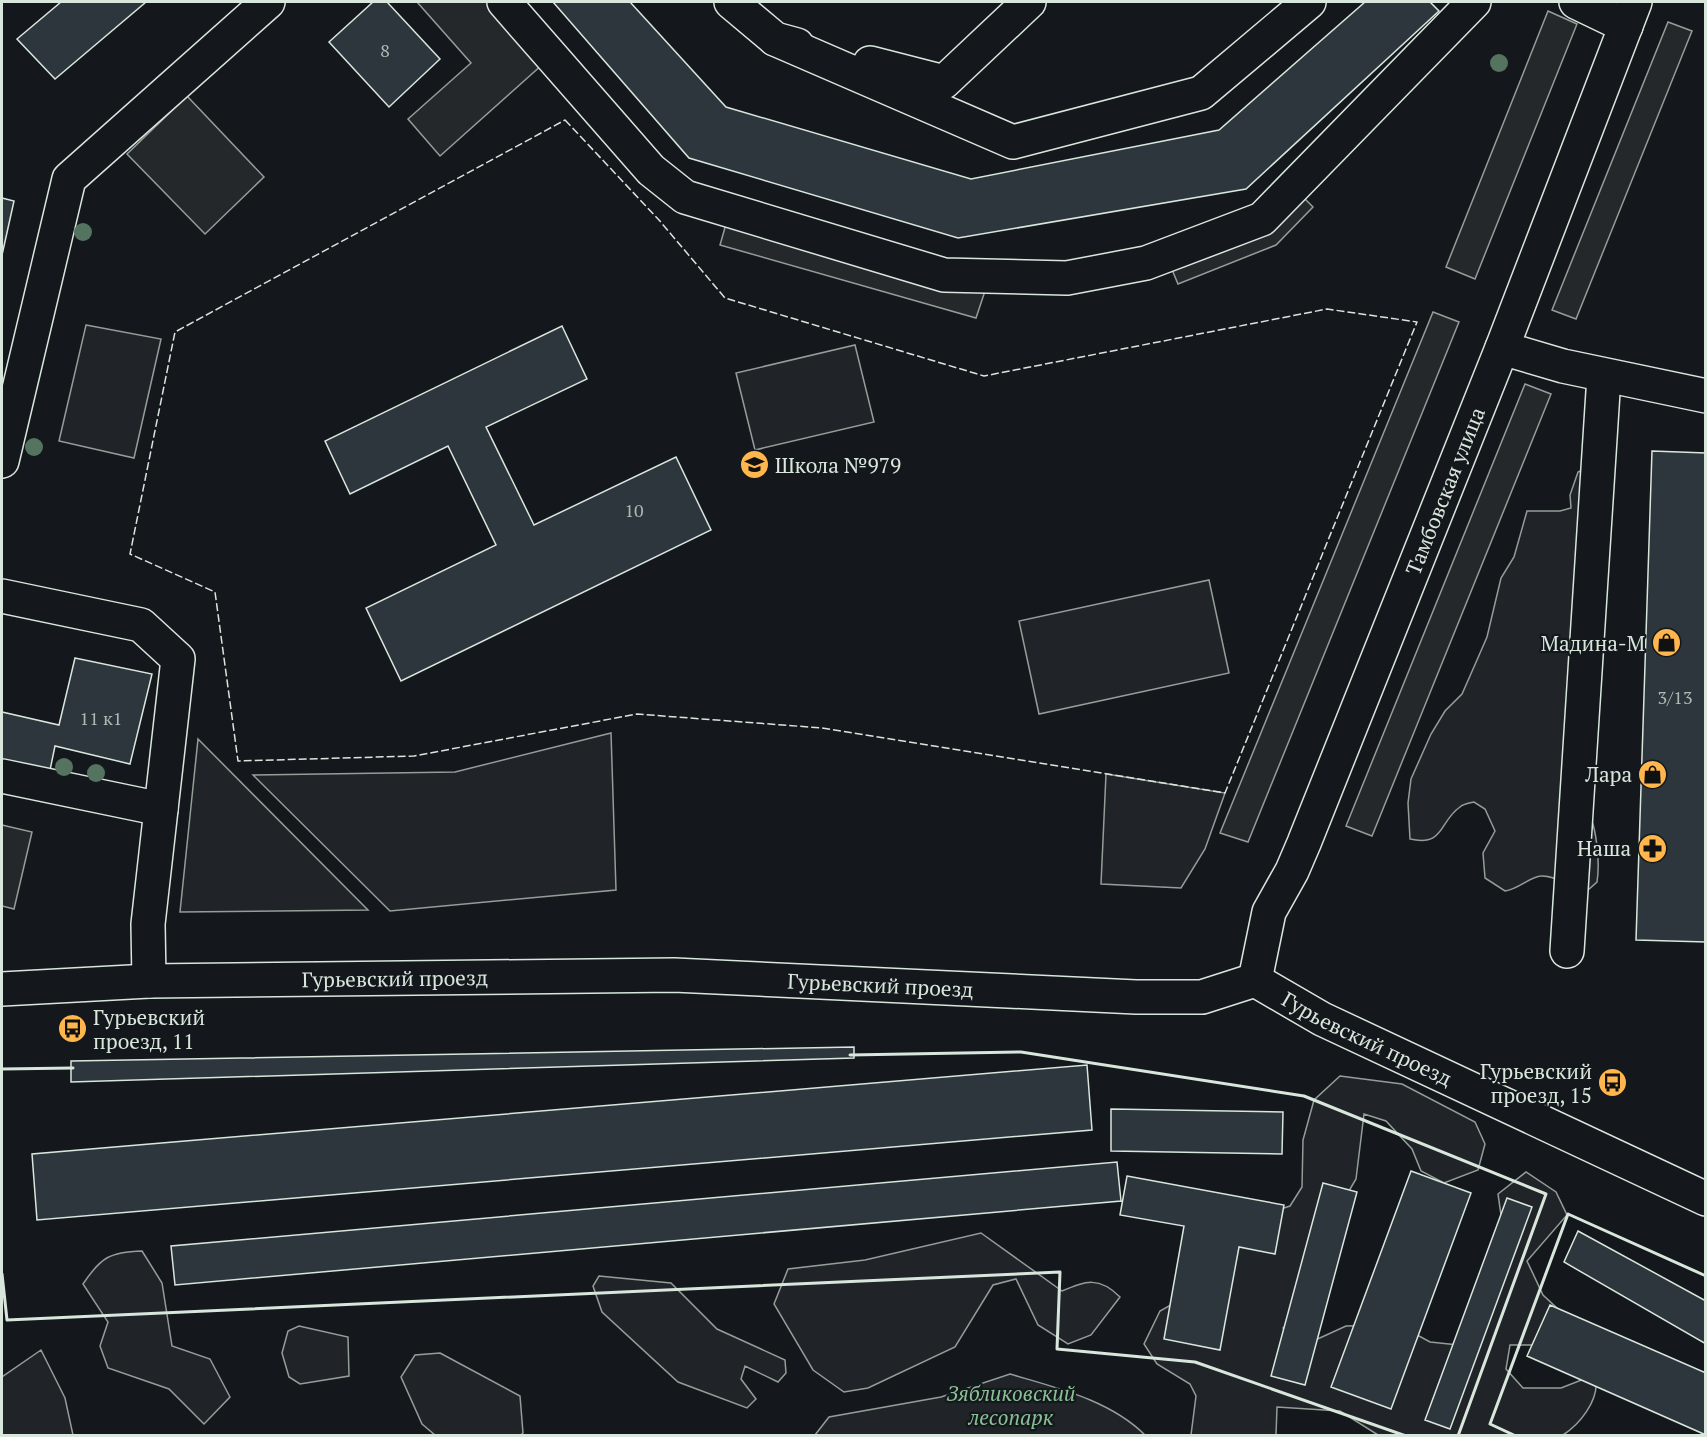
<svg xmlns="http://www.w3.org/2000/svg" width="1707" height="1437" font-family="'PT Serif',serif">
<rect width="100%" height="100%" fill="#14181c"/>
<path fill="#202428" stroke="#939e99" stroke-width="1.5" d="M86 325 161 339 134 458 59 441Z
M855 345 874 422 755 450 736 373Z
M1589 467 1585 807C1597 822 1600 863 1597 882L1588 890C1572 889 1557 875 1541 876 1531 876 1519 889 1505 891L1485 878 1483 853 1495 831 1485 809 1474 802C1470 803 1463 804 1460 807 1439 821 1445 847 1410 839L1408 803 1411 779 1431 734 1445 711 1462 694 1477 660 1487 637 1501 578 1514 557 1527 511H1560L1571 508 1570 495 1578 472Z
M1209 580 1229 673 1039 714 1019 621Z
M611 733 616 890 390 911 253 775 455 772Z
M198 739 368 910 180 912Z
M1106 774 1225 793 1205 849 1181 888 1101 884Z
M1340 1076 1402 1084 1475 1122 1485 1144 1478 1170 1444 1183 1421 1171 1412 1149 1386 1121 1364 1114 1356 1179 1323 1235 1302 1310 1283 1328 1300 1347 1346 1326 1399 1325 1430 1342 1468 1346 1508 1264 1498 1194 1526 1172 1556 1192 1567 1215 1527 1261 1543 1295 1572 1322 1535 1345H1510L1506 1369 1523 1388H1561L1584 1379 1596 1381C1598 1401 1580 1424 1563 1435H1378L1340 1411 1277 1407 1276 1435H1191L1196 1396 1190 1384 1157 1364 1144 1344 1160 1311 1201 1288 1268 1213 1290 1206 1302 1187 1303 1140 1314 1100Z
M981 1233 1062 1291C1086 1281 1099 1276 1120 1297L1091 1335 1068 1344 1038 1325 1016 1279 993 1285 955 1347 868 1388 844 1392 813 1370 774 1304 788 1269 865 1260Z
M142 1251 162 1283 172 1346 210 1359 230 1397 204 1424 169 1389 108 1368 100 1346 108 1322 83 1284C101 1257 110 1252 142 1251Z
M599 1276 671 1283 717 1329 785 1360 786 1373 778 1382 745 1366 741 1379 756 1399 747 1408 678 1382 602 1312 593 1286Z
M299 1326 348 1337 349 1376 300 1384 289 1377 282 1353 288 1331Z
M41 1350 65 1398 73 1435H2V1377Z
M440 1353 520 1396 523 1433 520 1436 435 1435 422 1424 401 1377 415 1355Z
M1010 1374C1057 1388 1110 1400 1145 1435H815L829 1417 941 1397Z"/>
<path fill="#24282b" stroke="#939e99" stroke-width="1.5" d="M417 2H487L543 64 440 156 408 119 471 63Z
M1548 11 1577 24 1475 279 1446 267Z
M1668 22 1692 31 1576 319 1552 310Z
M187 96 264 177 205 234 127 154Z
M1293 187 1313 207 1276 245 1178 284 1166 255Z
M728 217 985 291 976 318 720 245Z
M1433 312 1459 322 1248 842 1220 833Z
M1525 384 1551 394 1372 836 1346 826Z
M2 825 32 832 14 909 2 906Z"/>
<path fill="#2c363c" stroke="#d8e6dc" stroke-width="1.5" d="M61 2H146L55 79 17 39Z
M373 2H387L440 59 389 107 329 42Z
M553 2H630L726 107 971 179 1219 130 1365 2H1430L1439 11 1246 189 958 238 689 158Z
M2 198 14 201 2 255Z
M562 326 587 379 486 427 534 525 676 457 711 530 401 681 366 608 496 545 448 446 350 494 325 441Z
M1652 451 1706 453V942L1636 940Z
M75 658 152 674 130 764 55 746 49 775 2 764V712L59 725Z
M854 1047V1058L71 1082V1061Z
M1087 1065 1092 1130 37 1220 32 1154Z
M1111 1109 1283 1112 1282 1154 1111 1151Z
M1117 1162 1121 1201 175 1285 171 1246Z
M1411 1171 1471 1193 1391 1409 1331 1387Z
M1127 1176 1284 1205 1275 1254 1239 1247 1220 1350 1164 1339 1184 1226 1120 1215Z
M1323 1183 1357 1192 1305 1385 1271 1376Z
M1507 1198 1532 1207 1450 1429 1425 1420Z
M1578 1231 1706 1301V1344L1564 1262Z
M1550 1305 1706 1373V1435L1527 1356Z"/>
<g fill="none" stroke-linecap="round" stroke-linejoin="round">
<defs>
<g id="minor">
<path d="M504 2 651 170 685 197 944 275 1067 278 1146 263 1262 219 1474 2"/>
<path d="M731 2 775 39 797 45"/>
<path d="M1576 2 1626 26"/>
<path d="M775 39 1013 142 1201 93 1309 2"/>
<path d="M870 63 944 82 1029 2"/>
<path d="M1502 348 1563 366 1706 396"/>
<path d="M2 461 69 179 268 2"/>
<path d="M2 596 141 625 178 659 148 924 149 981"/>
<path d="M2 776 161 809"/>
<path d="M1567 951 1604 376"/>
<path id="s1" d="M1255 980 1269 912 1292 871 1304 843 1502 348 1635 2"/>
<path id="s2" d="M2 989 149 981 674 975 1136 997H1202L1255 980 1322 1019 1706 1199"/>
</g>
</defs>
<use href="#minor" stroke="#d8e6dc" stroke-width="36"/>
<use href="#minor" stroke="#14181c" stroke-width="33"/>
<path stroke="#d8e6dc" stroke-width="1.5" stroke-dasharray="8 3" stroke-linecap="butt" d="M565 120 659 220 725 298 984 376 1327 309 1417 322 1225 793 822 728 637 714 414 756 238 761 215 592 130 554 175 332Z"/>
<path stroke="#d8e6dc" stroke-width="3" d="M850 1055 1021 1052 1304 1096 1546 1194 1458 1436
M2 1069 73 1068
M2 1274 7 1320 1060 1272 1057 1349 1195 1362 1406 1436
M1516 1436 1490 1424 1568 1214 1706 1276"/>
</g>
<g fill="#55745f">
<circle cx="1499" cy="63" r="9"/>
<circle cx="83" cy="232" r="9"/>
<circle cx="34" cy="447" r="9"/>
<circle cx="64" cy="767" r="9"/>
<circle cx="96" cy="773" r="9"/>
</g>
<defs>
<symbol id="school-disc" viewBox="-11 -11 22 22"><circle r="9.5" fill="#ffb74d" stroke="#14181c"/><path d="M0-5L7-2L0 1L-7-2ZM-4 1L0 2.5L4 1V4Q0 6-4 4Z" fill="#111"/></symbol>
<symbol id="shop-disc" viewBox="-11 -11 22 22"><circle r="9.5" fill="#ffb74d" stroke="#14181c"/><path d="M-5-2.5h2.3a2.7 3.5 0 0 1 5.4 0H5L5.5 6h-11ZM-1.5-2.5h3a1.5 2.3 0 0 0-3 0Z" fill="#111"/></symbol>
<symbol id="pharmacy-disc" viewBox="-11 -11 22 22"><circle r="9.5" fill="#ffb74d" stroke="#14181c"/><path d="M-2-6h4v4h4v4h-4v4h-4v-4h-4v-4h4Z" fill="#111"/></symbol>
<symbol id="bus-disc" viewBox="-11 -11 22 22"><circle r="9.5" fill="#ffb74d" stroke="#14181c"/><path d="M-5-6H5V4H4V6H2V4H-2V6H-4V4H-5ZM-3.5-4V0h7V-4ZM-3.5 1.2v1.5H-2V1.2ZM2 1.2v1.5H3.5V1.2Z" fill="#111"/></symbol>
</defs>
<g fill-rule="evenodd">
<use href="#school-disc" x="738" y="448" width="33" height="33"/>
<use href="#shop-disc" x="1650" y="626" width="33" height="33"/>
<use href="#shop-disc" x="1636" y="758" width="33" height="33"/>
<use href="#pharmacy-disc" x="1636" y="832" width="33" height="33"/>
<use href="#bus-disc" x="56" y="1012" width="33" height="33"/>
<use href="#bus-disc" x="1596" y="1066" width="33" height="33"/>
</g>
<g text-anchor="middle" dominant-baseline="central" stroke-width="4.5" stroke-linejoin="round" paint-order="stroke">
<g font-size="18" fill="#adbab4">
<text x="385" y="50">8</text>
<text x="634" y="510">10</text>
<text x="1675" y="697">3/13</text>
<text x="101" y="718">11 к1</text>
</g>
<g font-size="21" fill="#d8e6dc" stroke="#14181c" text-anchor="end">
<text x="775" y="465" text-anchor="start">Школа №979</text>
<text x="1645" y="643">Мадина-М</text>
<text x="1632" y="774">Лара</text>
<text x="1631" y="848">Наша</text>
<text x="93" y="1017" text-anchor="start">Гурьевский<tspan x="93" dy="24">проезд, 11</tspan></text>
<text x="1592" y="1071">Гурьевский<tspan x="1592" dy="24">проезд, 15</tspan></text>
</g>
<g font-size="21" fill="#d8e6dc" stroke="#14181c">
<text stroke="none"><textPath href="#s1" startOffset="526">Тамбовская улица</textPath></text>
<text stroke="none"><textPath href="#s2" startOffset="393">Гурьевский проезд</textPath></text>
<text stroke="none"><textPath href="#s2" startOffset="879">Гурьевский проезд</textPath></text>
<text stroke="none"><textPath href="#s2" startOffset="1383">Гурьевский проезд</textPath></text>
</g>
<g font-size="21" font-style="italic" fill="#8ac095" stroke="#14181c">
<text x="1011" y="1393">Зябликовский<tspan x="1011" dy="24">лесопарк</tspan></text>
</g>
</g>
<rect width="1707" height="1437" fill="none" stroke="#d8e6dc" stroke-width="6"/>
</svg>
